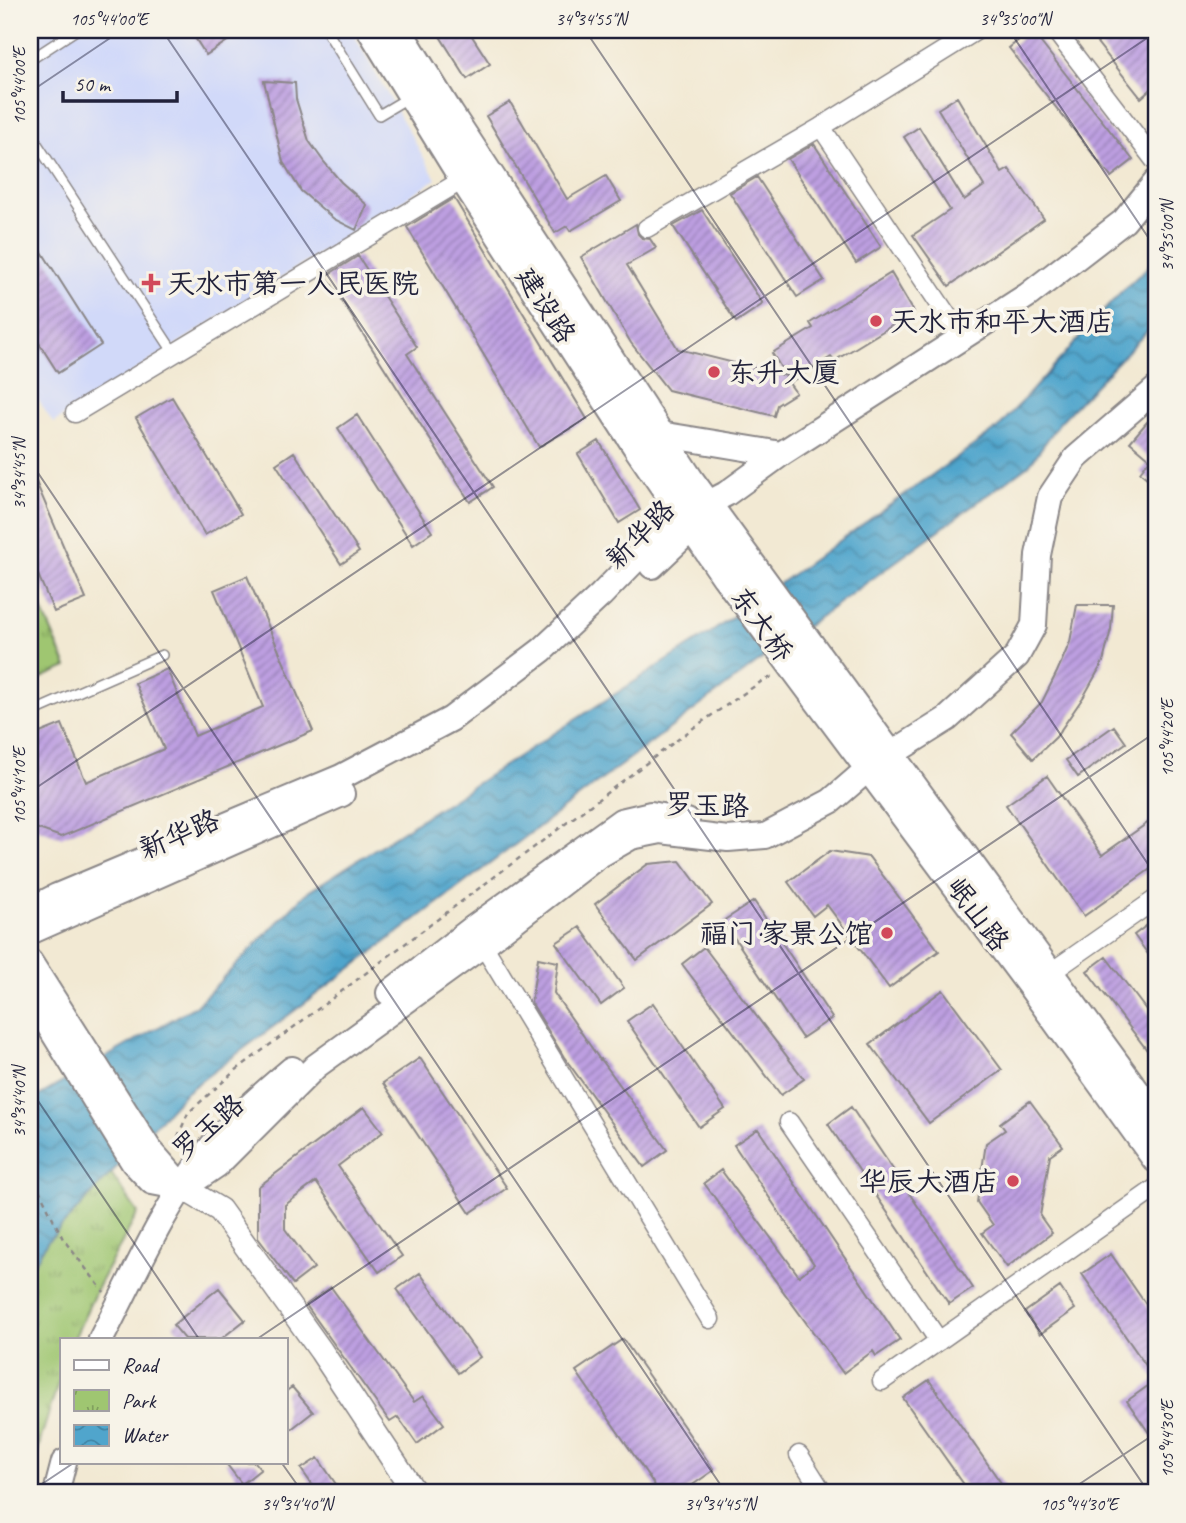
<svg xmlns="http://www.w3.org/2000/svg" width="1186" height="1523" font-family="Caveat,'LXGW WenKai TC',sans-serif">
<defs>
<pattern id="park-tufts" width="24" height="20" patternUnits="userSpaceOnUse" patternTransform="scale(1.75)"><rect width="24" height="20" fill="#9fc671"/><path d="M3 7l-1-3M5 7V3M7 7l1-3M15 17l-1-3M17 17v-4M19 17l1-3" fill="none" stroke="#81a05e"/></pattern>
<pattern id="water-waves" width="16" height="10" patternUnits="userSpaceOnUse" patternTransform="scale(1.75)"><rect width="16" height="10" fill="#50a5cc"/><path d="M0 5q4-4 8 0t8 0" fill="none" stroke="#4286a7"/></pattern>
<pattern id="building-hatch" width="6" height="6" patternUnits="userSpaceOnUse" patternTransform="scale(1.75)"><rect width="6" height="6" fill="#bd9fe1"/><path d="M-1 1l2-2M0 6l6-6M5 7l2-2" fill="none" stroke="#9981b8"/></pattern>
</defs>
<rect width="100%" height="100%" fill="#f7f3e8"/>
<filter id="ink" filterUnits="userSpaceOnUse"><feTurbulence type="fractalNoise" baseFrequency=".0143" numOctaves="2"/><feDisplacementMap in="SourceGraphic" scale="14" xChannelSelector="R" yChannelSelector="G"/><feConvolveMatrix kernelMatrix="1 2 1 2 8 2 1 2 1" color-interpolation-filters="sRGB"/></filter>
<filter id="wash" filterUnits="userSpaceOnUse"><feTurbulence type="fractalNoise" baseFrequency=".00686" numOctaves="4" result="noise"/><feDisplacementMap in="SourceGraphic" scale="28" xChannelSelector="R" yChannelSelector="G"/><feGaussianBlur stdDeviation="1.57" result="paint"/><feColorMatrix in="noise" values="0 0 0 0 0 0 0 0 0 0 0 0 0 0 0 0 0 1.4 0 .05"/><feComposite in="paint" operator="in"/></filter>
<g filter="url(#wash)">
<rect width="100%" height="100%" fill="#f2e9d3"/>
<path fill="#d1d9f9" d="M30 30H351L436 179 53 423 30 387Z"/>
<path fill="url(#park-tufts)" stroke="#607456" stroke-width="2" d="M30 582 67 667 30 683Z
M111 1173 138 1213 99 1284 74 1339H61V1374L41 1438 30 1485V1270L47 1242Z"/>
<path fill="url(#water-waves)" stroke="#396484" stroke-width="2" d="M1156 259V322L1060 422 1030 464 770 653 185 1093 47 1242 30 1270V1101L197 1005 305 894 713 631 998 428 1120 293Z"/>
<g id="blocks">
<path fill="url(#building-hatch)" d="M190 30H244L206 55Z
M436 30H468L490 64 467 79Z
M1031 30 1133 160 1111 177 1009 48Z
M1087 30H1156V85L1141 98Z
M264 81 295 83 296 99 309 141 324 162 341 182 367 205 356 230 334 219 301 191 283 162Z
M957 97 1002 173 1009 169 1044 219 949 286 913 235 950 210 904 137 919 127 964 200 984 186 938 109Z
M510 102 567 199 606 176 621 201 570 231 567 226 555 233 486 116Z
M814 144 881 247 856 263 788 159Z
M757 177 824 280 797 297 730 193Z
M454 198 587 419 539 447 407 227Z
M702 210 763 304 736 322 673 226Z
M636 224 638 234 642 238 650 239 656 248 627 265 678 349 786 376 772 353 813 328 810 323 891 273 914 312 834 361 831 357 789 383 796 393 777 405 774 416 668 390 631 343 581 257Z
M30 233 101 345 58 373 30 329Z
M358 256 417 347 407 354 493 487 470 502 326 276Z
M172 397 241 514 205 535 136 418Z
M357 415 432 532 413 545 338 428Z
M1147 422 1156 430V486L1140 472 1150 459 1130 442Z
M599 441 640 510 619 523 578 454Z
M294 452 359 552 341 564 276 464Z
M30 468 86 599 54 612 30 556Z
M247 576 313 731 61 837 30 826V737L62 724 86 782 164 749 135 683 167 669 195 736 263 707 214 590Z
M1077 605H1113L1111 629 1103 662 1084 696 1056 737 1033 759 1011 733 1042 702 1057 672 1070 642Z
M1114 726 1126 743 1078 777 1066 760Z
M1047 776 1102 855 1156 817V865L1084 916 1006 805Z
M830 851 869 857 939 951 889 988 827 905 813 916 788 882Z
M680 861 712 904 637 960 595 904 648 864Z
M754 901 832 1018 802 1038 723 921Z
M1150 923 1156 931V965L1134 935Z
M580 927 624 988 601 1005 556 943Z
M704 947 804 1079 781 1095 682 964Z
M1106 957 1156 1023V1062L1087 971Z
M538 958 558 962 554 993 600 1060 601 1059 667 1150 644 1167 564 1057 531 1002Z
M943 990 1002 1070 929 1123 870 1044Z
M653 1003 725 1109 699 1127 627 1021Z
M420 1058 507 1188 470 1213 383 1083Z
M1030 1101 1063 1146 1050 1155 1040 1216 1052 1233 1007 1267 982 1233 993 1225 977 1202 986 1143 1005 1130 1000 1123Z
M364 1107 383 1132 338 1166 402 1256 379 1272 316 1182 285 1205V1229L314 1268 293 1284 258 1238V1187Z
M851 1107 973 1288 949 1304 828 1124Z
M758 1129 900 1340 876 1356 873 1351 843 1373 704 1183 721 1170 799 1276 814 1264 734 1145Z
M1111 1254 1156 1319V1443L1127 1401 1156 1380 1082 1274Z
M420 1273 480 1357 458 1373 397 1289Z
M331 1287 414 1402 423 1396 444 1424 417 1444 398 1417 390 1422 306 1305Z
M1060 1287 1075 1309 1040 1334 1025 1312Z
M219 1288 245 1320 221 1339H185L173 1325Z
M623 1339 714 1470 681 1493H660L576 1371Z
M929 1380 1008 1493H970L903 1398Z
M292 1387 313 1412 285 1434V1392Z
M318 1458 342 1493H318L301 1469Z
M225 1462H255L261 1469 242 1484Z"/>
</g>
</g>
<g filter="url(#ink)">
<use href="#blocks" fill-opacity="0" stroke="#8a8687" stroke-width="2"/>
<g fill="none" stroke-linecap="round" stroke-linejoin="round">
<defs>
<path id="service" d="M328 33 379 115 411 96
M30 60 76 30
M30 133 174 353
M30 713 162 655"/>
<path id="minor" d="M1055 30 1156 162
M647 228 821 127
M961 336 821 127 977 30
M75 413 464 179
M483 945 710 1319
M1050 973 1156 899
M789 1122 939 1341
M882 1381 1156 1188
M799 1455 823 1493"/>
<path id="tertiary" d="M183 1188 220 1210 321 1351 415 1493"/>
<path id="secondary" d="M660 434 781 454
M652 566 693 527 703 511
M30 910 57 896 341 777 451 719 542 650 601 595 682 512 707 504 726 494 781 454 1028 295 1124 221 1156 182
M30 932 342 794
M30 962 149 1149 183 1188
M389 993 473 928 621 821 651 814 687 821
M30 995 133 1162 152 1182 183 1188
M183 1188 217 1165 316 1066 483 945 598 856 631 837 661 831 728 839 765 836 831 801 869 768 947 719 1017 656 1034 625 1038 555 1050 497 1076 458 1156 389
M101 1339C133 1278 161 1211 204 1156 229 1123 260 1096 292 1069
M56 1493 64 1462"/>
<path id="primary" d="M372 30 464 179 637 446 726 576 1032 986 1156 1158
M397 30 449 114 690 481 1156 1120"/>
</defs>
<use href="#service" stroke="#8a8687" stroke-width="12"/>
<use href="#minor" stroke="#8a8687" stroke-width="21"/>
<use href="#tertiary" stroke="#8a8687" stroke-width="26"/>
<use href="#secondary" stroke="#8a8687" stroke-width="28"/>
<use href="#primary" stroke="#8a8687" stroke-width="32"/>
<path stroke="#8a8687" stroke-width="2.5" stroke-dasharray="5 5" stroke-linecap="butt" d="M174 1146 188 1113 235 1071 696 726 765 679 774 677
M30 1171 63 1239 104 1292"/>
<use href="#service" stroke="#fff" stroke-width="9"/>
<use href="#minor" stroke="#fff" stroke-width="18"/>
<use href="#tertiary" stroke="#fff" stroke-width="23"/>
<use href="#secondary" stroke="#fff" stroke-width="24"/>
<use href="#primary" stroke="#fff" stroke-width="28"/>
</g>
</g>
<path fill="none" stroke="#22223b" stroke-width="2" stroke-opacity="0.45" d="M162 30 1149 1493M585 30 1156 876M1009 30 1156 249M30 92 122 30M30 461 726 1493M30 792 1156 32M30 1089 199 1339M257 1339 1156 732M281 1462 303 1493M30 1492 75 1462M1066 1493 1156 1433"/>
<g fill="#d1495b" stroke="#f7f3e8" stroke-width="2.5">
<path d="M147.5 272.5h7v7h7v7h-7v7h-7v-7h-7v-7h7z"/>
<circle cx="876" cy="321" r="7"/>
<circle cx="714" cy="372" r="7"/>
<circle cx="887" cy="933" r="7"/>
<circle cx="1013" cy="1181" r="7"/>
</g>
<g text-anchor="middle" dominant-baseline="central" stroke-width="7" stroke-linejoin="round" paint-order="stroke">
<g font-size="28" fill="#22223b" stroke="#f7f3e8" text-anchor="start">
<text x="167" y="283">天水市第一人民医院</text>
<text x="890" y="321">天水市和平大酒店</text>
<text x="728" y="372">东升大厦</text>
<text x="873" y="933" text-anchor="end">福门·家景公馆</text>
<text x="999" y="1181" text-anchor="end">华辰大酒店</text>
</g>
<g font-size="28" fill="#22223b" stroke="#f7f3e8">
<text transform="translate(546 305) rotate(57)">建设路</text>
<text transform="translate(640 534) rotate(-45)">新华路</text>
<text transform="translate(762 624) rotate(54)">东大桥</text>
<text transform="translate(707 805) rotate(2)">罗玉路</text>
<text transform="translate(179 834) rotate(-23)">新华路</text>
<text transform="translate(978 914) rotate(53)">岷山路</text>
<text transform="translate(208 1127) rotate(-41)">罗玉路</text>
</g>
</g>
<rect width="1186" height="1523" fill="none" stroke="#f7f3e8" stroke-width="77"/>
<rect x="60" y="1338" width="228" height="126" fill="#f7f3e8" stroke="#a29fa3" stroke-width="2"/>
<rect x="74" y="1360" width="35" height="10" fill="#ffffff" stroke="#a29fa3" stroke-width="2"/>
<text x="122" y="1372" font-size="21" fill="#22223b">Road</text>
<rect x="74" y="1390" width="35" height="21" fill="url(#park-tufts)" stroke="#a29fa3" stroke-width="2"/>
<text x="122" y="1408" font-size="21" fill="#22223b">Park</text>
<rect x="74" y="1425" width="35" height="21" fill="url(#water-waves)" stroke="#a29fa3" stroke-width="2"/>
<text x="122" y="1442" font-size="21" fill="#22223b">Water</text>
<path d="M63 91v10h114v-10" fill="none" stroke="#22223b" stroke-width="3.5"/>
<text x="74" y="91" font-size="21" fill="#22223b" stroke="#f7f3e8" stroke-width="5" paint-order="stroke">50 m</text>
<rect x="38" y="38" width="1110" height="1446" fill="none" stroke="#22223b" stroke-width="2.5"/>
<g font-size="18" text-anchor="middle" fill="#22223b">
<text x="109" y="25">105°44'00"E</text>
<text x="591" y="25">34°34'55"N</text>
<text x="1015" y="25">34°35'00"N</text>
<text transform="translate(19 86) rotate(-90)" y="6">105°44'00"E</text>
<text transform="translate(1167 236) rotate(-90)" y="6">34°35'00"N</text>
<text transform="translate(19 474) rotate(-90)" y="6">34°34'45"N</text>
<text transform="translate(1167 738) rotate(-90)" y="6">105°44'20"E</text>
<text transform="translate(19 786) rotate(-90)" y="6">105°44'10"E</text>
<text transform="translate(19 1102) rotate(-90)" y="6">34°34'40"N</text>
<text transform="translate(1167 1439) rotate(-90)" y="6">105°44'30"E</text>
<text x="297" y="1510">34°34'40"N</text>
<text x="720" y="1510">34°34'45"N</text>
<text x="1079" y="1510">105°44'30"E</text>
</g>
</svg>
